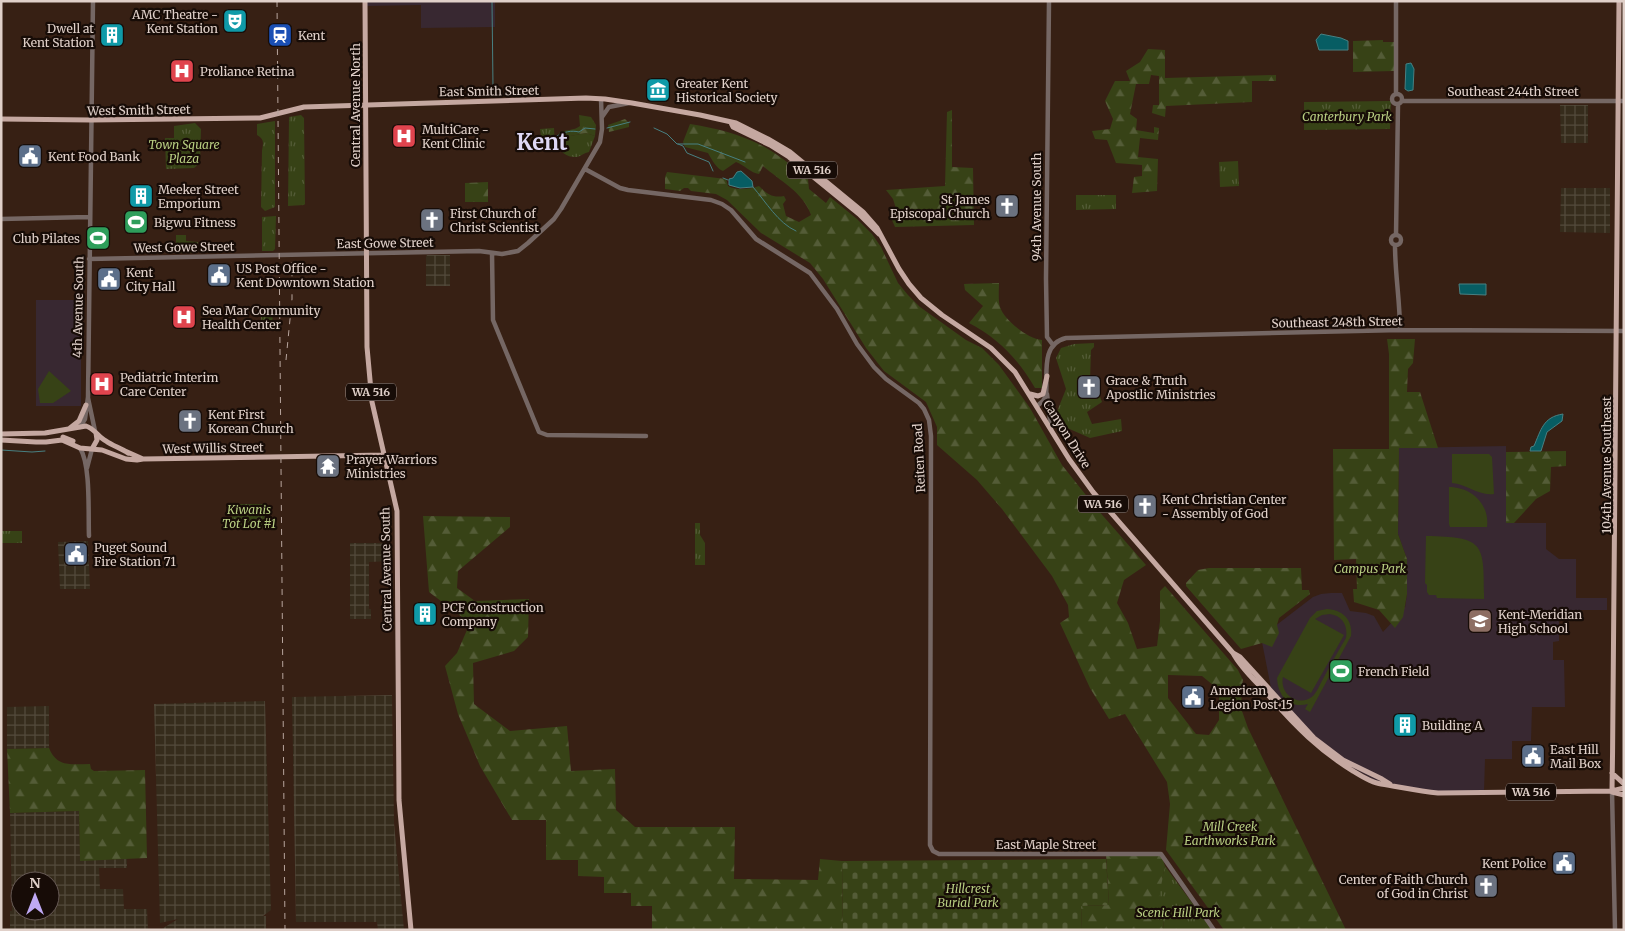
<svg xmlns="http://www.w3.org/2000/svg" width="1625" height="931" font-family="Merriweather,serif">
<defs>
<pattern id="industrial-grid" width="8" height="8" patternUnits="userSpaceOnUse" patternTransform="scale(1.25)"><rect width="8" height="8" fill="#362c1c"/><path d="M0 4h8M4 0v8" fill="none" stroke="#534a3c"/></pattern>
<pattern id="grass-tufts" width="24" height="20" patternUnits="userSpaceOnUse" patternTransform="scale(1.25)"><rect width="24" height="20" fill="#374216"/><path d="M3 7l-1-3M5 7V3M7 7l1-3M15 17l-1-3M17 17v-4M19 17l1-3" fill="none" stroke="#545c37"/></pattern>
<pattern id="forest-firs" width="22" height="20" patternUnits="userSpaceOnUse" patternTransform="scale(1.25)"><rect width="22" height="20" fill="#374216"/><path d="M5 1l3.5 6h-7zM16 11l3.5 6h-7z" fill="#545c37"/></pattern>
<pattern id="cemetery-stones" width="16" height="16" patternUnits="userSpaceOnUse" patternTransform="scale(1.25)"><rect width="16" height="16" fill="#374216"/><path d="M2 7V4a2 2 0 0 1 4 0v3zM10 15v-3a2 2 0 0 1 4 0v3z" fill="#545c37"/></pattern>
</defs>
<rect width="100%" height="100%" fill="#372014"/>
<path fill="url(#industrial-grid)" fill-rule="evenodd" d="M1560 105H1588V143H1561Z
M1561 188H1610V233L1560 232Z
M427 255H450V286H426V257Z
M88 541 90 589H60L58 542Z
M350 543H388L392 549V561L369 562V609H371V619H350Z
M392 695 394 823 404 930H378L377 922H296L292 697Z
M265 701 271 910 263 916H266V930H160L178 919 160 923 154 704Z
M49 706V748L7 749V707Z
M79 811 80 860 127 859V868H99L100 889H123L124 909H147L148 930H10V911H12L10 813ZM20 881H50V911H20Z"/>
<path fill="#382831" d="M365 1H495V27L421 28V5L365 6Z
M36 300H81V406H36Z
M1506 446V523H1546V549L1559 559H1576V598H1607V610H1559V641L1553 642V660H1564L1565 707H1532L1531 741H1512V759H1485L1484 792 1438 793 1390 785 1374 780 1344 763 1305 733 1273 698 1261 637 1313 597 1321 594 1331 593H1342L1350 611 1366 613 1374 616 1383 632 1405 608 1407 594V559L1398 534 1399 448Z"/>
<path fill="url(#grass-tufts)" d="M1391 101 1390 129 1304 130V102Z
M301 115 304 118 305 204 304 205 288 206 289 117Z
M275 121V207L265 211 261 207 262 151C263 143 265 140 257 135V124Z
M195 123 201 129 200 163 194 168 166 169 165 138H174V126Z
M554 128 555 148 542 145 540 129Z
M586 133 595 136 589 152C584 153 581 156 577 157 568 158 560 152 557 145L563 141 565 137Z
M1238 161 1239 186 1220 187 1219 162Z
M1076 195H1116V209L1076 210Z
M276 216 275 249 273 251H262V217Z
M176 235H186V241L198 242V251L194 253H176Z
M261 310H272L273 326 264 327 261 325Z
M1094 343V347L1091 350 1090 382 1094 381 1102 402 1087 412 1092 424 1121 419 1122 431 1090 438 1065 427 1056 414 1066 389 1056 358 1061 348 1074 344Z
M232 504H266V528L232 529Z
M695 523H700V535L705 543V565H695Z
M1 531H22V543H1Z
M1165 866 1212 930H1164L1163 920H1158L1156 905Z"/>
<path fill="url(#forest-firs)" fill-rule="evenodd" d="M1383 40V42H1395L1394 71 1353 72V41Z
M1148 49 1165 50V78L1276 75V81H1252V102L1166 106 1165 117 1152 113 1153 105H1159V76L1151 75 1149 84H1136L1130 114 1137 119 1136 130 1154 133V127L1159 128 1158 140 1140 138 1138 157 1158 159 1157 191 1132 193 1134 177 1142 176V165L1116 163 1107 140 1095 139 1092 131 1110 129 1113 119 1105 101 1115 81H1130L1126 71 1140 62Z
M952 110V167L973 168 974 225 895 227 892 220 898 215 893 199 886 190 945 186 947 112Z
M579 115 591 117 596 125 595 136 586 133 565 137 563 141 558 144 559 133C566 129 574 131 580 126Z
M625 119 629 123V127L609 132 608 125Z
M690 124C716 128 744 135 768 149 782 157 795 169 808 179L809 189 826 203 830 197 857 219 872 234 881 247 898 283 908 295 920 307 966 340 982 348 999 365 1030 408 1062 465 1097 509 1146 565 1124 580 1117 603 1128 623 1137 649 1157 646 1160 621V591L1165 586 1238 670 1243 680 1241 690 1242 711 1248 728 1346 930H1224L1166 850 1170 804 1167 782 1125 714 1109 719 1090 688 1060 623 1069 617 1068 605 1052 576 1002 509 977 480 937 445V427L926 402 884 371 866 348 823 279 810 263 761 233 727 200 716 194 691 191 688 188H684L680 191 665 189V177L667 172 726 179 728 186C737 191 750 189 759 186 767 194 772 198 784 196L786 200 783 204 786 216 799 222 811 215C803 192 780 181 763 166L759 174C751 173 744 165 736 162L723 171C716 168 712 160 708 153L685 147 683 142ZM1168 675 1202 676 1219 690V720L1209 735 1196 734 1168 698Z
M488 182V202H465V183Z
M999 283C999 290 998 300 1000 307 1004 320 1028 339 1042 340V388H1035C1019 360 998 338 969 323L983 306 965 290 964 284Z
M1387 339H1415L1413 363 1408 369 1407 392H1420L1438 448H1399L1398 534 1407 559V594L1403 617 1395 628 1379 610 1354 602 1353 589H1357L1356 559 1334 560 1333 449H1389V354Z
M1566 451V466L1551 467 1550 491 1536 499 1514 523H1506V452Z
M423 516 510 517V527L458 571 457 588 475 601 529 599 528 637 514 651 473 663 474 704 510 731 567 726 571 771 615 769 616 810 635 827H735L734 879 818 880 820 859 842 861 843 930H652V906H631V893H604V877L578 876V860H546V820H512L480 766 458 714 445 666 457 653 470 623 429 592Z
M1209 568H1301L1302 590H1309L1310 594 1279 618 1277 625 1279 633 1272 647 1262 643 1241 649 1186 586V583L1198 570Z
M49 748C57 768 72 764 90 764L91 769 94 771 145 770 147 858 80 861 79 811 10 813 7 749Z
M1106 854H1161L1165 866 1157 906 1158 920H1163L1164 930H1082L1081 906 1109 905Z"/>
<path fill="url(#cemetery-stones)" d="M1106 859 1109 905 1081 906 1082 930H843L842 861Z"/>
<path fill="#374216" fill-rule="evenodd" d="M49 371 71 391 53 403H40L38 389Z
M1452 454H1489L1492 457 1494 494C1478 496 1467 484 1452 483Z
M1449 487C1471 487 1490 504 1487 527H1450L1449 524Z
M1426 536C1485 537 1484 543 1484 599L1437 598 1436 595H1429L1427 592V585L1425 583Z
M1327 609C1343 610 1353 620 1351 636L1310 712 1305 709 1308 704C1289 709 1278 696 1277 678L1310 618 1317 611ZM1330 614C1343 616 1348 626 1346 638 1338 652 1330 665 1323 679 1320 684 1317 692 1313 696 1299 708 1279 694 1283 677L1311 693 1344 635 1315 619 1322 615Z"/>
<path fill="#075d63" stroke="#488082" d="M1321 34 1341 38 1348 41V50H1319L1316 40Z
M1411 63 1414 69 1413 90 1408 91 1405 89 1406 64Z
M741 171 752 181 753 187 740 188 729 185V179L733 178 737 172Z
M1459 284H1486V295L1460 294Z
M1563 414 1562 421 1547 432 1541 451H1530L1531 447 1534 446C1541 430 1543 417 1563 414Z"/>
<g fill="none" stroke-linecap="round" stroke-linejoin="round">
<path stroke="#488082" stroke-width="1" d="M491 94 493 87 492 1
M607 128 630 122
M654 128 667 134 677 144H698L745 162
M557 136C564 132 571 130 579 132L585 128 595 129
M678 144 683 146 687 153 709 162 713 171
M723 178 728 180
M753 187C766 202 778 223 796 231
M1 450 32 452 45 451"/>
<path stroke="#756764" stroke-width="4.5" d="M1049 1 1046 279 1047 337 1053 345
M1396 1V93
M1392 99a5 5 0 1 1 10 0a5 5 0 1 1-10 0Z
M1402 101H1624
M602 117 609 107 629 103
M585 169 620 188 628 190 711 200 722 204 731 210 756 239 810 273 837 309 857 344 874 367 886 379 919 403 924 409 929 420 931 436 930 845 933 851 939 854H1161L1214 930
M1 219 89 217
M1396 235 1398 105
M1391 240a5 5 0 1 1 10 0a5 5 0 1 1-10 0Z
M1395 245C1395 274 1400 301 1400 330
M492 253 493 320 539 432 547 435 646 436
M89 259 479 251 502 254 518 251 528 243 554 219 561 209 600 142 602 129 601 99
M1047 394 1051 429
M88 398 95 431
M1037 406 1043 401 1046 396C1048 376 1040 344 1066 338L1400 330 1624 331
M80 427 85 419 88 397 93 1
M80 448C91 465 88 514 89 536
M87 468 92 449
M1612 791 1615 930"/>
<path stroke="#c5a8a1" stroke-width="5" d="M365 1 367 347 372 402 397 511 399 800 411 930
M1 119 91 120 260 118 304 107 586 98 605 99 632 103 700 115 736 123 768 139 790 152 863 212 877 228 899 269 909 284 921 298 942 315 991 348 1015 372 1069 459 1093 492 1233 653C1242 670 1258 683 1270 697 1295 726 1320 751 1353 771 1361 776 1372 783 1381 784 1400 787 1419 791 1438 793L1612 791 1624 788
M731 123 733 127 770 145 789 157 859 214 879 234
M1030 394 1038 396 1043 394 1047 376
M70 428 79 421 86 405
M1 434 45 433 86 426C95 429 98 437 106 441 113 446 121 448 128 453
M63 437 73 441
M1 440 36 442
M34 442H46L62 440 80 448 102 450 126 459 137 460 143 459 385 455
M92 449 97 440 96 433
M125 451 143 459
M1233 653 1240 657 1314 738 1343 760 1382 779 1390 784
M1612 773 1624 784
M1612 791C1616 528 1616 265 1619 1
M1612 792 1624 795"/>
<path stroke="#b7a59d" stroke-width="1" stroke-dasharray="6 6" stroke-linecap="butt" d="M277 1 285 930
M286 360 292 299V262"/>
</g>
<defs>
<symbol id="theatre-square" viewBox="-11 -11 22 22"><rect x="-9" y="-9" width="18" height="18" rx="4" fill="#0f9aa8" stroke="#170c07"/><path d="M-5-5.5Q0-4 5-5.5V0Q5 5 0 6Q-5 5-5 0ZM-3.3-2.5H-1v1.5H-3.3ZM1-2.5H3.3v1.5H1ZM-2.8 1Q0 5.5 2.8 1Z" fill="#fff"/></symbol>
<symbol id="building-square" viewBox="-11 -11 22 22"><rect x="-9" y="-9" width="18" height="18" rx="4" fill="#0f9aa8" stroke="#170c07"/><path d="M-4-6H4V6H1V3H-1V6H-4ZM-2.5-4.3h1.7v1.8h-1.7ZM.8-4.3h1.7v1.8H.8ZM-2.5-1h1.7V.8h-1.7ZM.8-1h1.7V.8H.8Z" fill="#fff"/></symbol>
<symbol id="station-square" viewBox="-11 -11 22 22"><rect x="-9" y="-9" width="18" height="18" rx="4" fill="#1a4fb4" stroke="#170c07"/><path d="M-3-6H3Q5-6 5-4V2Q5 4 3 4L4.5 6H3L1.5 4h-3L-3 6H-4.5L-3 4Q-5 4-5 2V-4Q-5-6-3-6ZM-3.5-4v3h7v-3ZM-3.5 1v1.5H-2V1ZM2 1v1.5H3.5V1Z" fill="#fff"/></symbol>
<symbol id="hospital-square" viewBox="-11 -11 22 22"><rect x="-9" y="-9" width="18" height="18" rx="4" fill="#e0444e" stroke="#170c07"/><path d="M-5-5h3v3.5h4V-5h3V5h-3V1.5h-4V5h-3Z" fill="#fff"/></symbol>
<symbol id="museum-square" viewBox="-11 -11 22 22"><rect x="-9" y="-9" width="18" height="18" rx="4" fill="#0f9aa8" stroke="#170c07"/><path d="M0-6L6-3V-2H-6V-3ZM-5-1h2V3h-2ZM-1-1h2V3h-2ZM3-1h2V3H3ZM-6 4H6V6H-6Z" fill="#fff"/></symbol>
<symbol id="civic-square" viewBox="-11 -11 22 22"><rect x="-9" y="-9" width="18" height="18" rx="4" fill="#5c6f8a" stroke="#170c07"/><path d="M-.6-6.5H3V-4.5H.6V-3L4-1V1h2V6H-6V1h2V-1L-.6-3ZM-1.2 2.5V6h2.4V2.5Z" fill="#fff"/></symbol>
<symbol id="church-square" viewBox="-11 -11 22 22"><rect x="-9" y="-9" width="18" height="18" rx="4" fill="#6b7280" stroke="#170c07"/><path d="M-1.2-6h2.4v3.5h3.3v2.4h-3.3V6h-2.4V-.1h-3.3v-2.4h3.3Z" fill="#fff"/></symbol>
<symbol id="stadium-square" viewBox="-11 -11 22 22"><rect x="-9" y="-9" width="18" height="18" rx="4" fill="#2e9e5b" stroke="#170c07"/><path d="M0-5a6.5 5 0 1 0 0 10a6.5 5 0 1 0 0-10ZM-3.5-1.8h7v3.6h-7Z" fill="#fff"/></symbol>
<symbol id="temple-square" viewBox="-11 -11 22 22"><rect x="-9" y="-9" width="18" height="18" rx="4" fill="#6b7280" stroke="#170c07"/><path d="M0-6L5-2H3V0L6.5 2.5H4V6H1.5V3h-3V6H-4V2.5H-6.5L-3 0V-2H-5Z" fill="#fff"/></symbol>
<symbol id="school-square" viewBox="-11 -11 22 22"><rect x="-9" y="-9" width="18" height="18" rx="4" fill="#8d6e63" stroke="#170c07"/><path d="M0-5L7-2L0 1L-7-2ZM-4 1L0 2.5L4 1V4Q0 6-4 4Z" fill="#fff"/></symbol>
</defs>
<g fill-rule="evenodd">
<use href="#theatre-square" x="221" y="7" width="28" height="28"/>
<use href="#building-square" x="98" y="21" width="28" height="28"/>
<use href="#station-square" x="266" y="21" width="28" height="28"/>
<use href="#hospital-square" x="168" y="57" width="28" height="28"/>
<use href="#museum-square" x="644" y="76" width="28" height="28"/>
<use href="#hospital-square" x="390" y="122" width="28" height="28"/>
<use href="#civic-square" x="16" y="142" width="28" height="28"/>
<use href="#building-square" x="127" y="182" width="28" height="28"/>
<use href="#church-square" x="993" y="192" width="28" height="28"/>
<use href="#church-square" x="418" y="206" width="28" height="28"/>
<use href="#stadium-square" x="122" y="208" width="28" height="28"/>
<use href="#stadium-square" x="84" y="224" width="28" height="28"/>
<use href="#civic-square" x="205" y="261" width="28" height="28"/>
<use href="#civic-square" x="95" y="265" width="28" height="28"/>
<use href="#hospital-square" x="170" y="303" width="28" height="28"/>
<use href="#hospital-square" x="88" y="370" width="28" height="28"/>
<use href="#church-square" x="1075" y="373" width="28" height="28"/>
<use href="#church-square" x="176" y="407" width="28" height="28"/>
<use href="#temple-square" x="314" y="452" width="28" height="28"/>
<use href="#church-square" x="1131" y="492" width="28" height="28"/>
<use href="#civic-square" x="62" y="540" width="28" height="28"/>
<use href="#building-square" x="411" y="600" width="28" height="28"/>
<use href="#school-square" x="1466" y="607" width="28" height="28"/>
<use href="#stadium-square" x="1327" y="657" width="28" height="28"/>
<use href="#civic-square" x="1179" y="683" width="28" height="28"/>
<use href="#building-square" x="1391" y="711" width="28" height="28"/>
<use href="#civic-square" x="1519" y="742" width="28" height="28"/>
<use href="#civic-square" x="1550" y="849" width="28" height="28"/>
<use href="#church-square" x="1472" y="872" width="28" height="28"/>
</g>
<g text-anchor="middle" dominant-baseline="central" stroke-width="4.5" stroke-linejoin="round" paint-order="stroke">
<g fill="#170c07" stroke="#a4958f" stroke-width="1">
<rect x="787" y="161.5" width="50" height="17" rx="4"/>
<rect x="346" y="383.5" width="50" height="17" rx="4"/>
<rect x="1078" y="495.5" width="50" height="17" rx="4"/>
<rect x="1506" y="783.5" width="50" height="17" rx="4"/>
</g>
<g font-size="11" font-weight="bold" fill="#e0d0c9">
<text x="812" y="170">WA 516</text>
<text x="371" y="392">WA 516</text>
<text x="1103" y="504">WA 516</text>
<text x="1531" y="792">WA 516</text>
</g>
<g font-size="12" fill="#e0d0c9" stroke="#170c07" text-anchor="start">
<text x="218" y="14" text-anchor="end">AMC Theatre -<tspan x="218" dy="14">Kent Station</tspan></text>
<text x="94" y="28" text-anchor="end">Dwell at<tspan x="94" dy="14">Kent Station</tspan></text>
<text x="298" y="35">Kent</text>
<text x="200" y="71">Proliance Retina</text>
<text x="676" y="83">Greater Kent<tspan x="676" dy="14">Historical Society</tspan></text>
<text x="422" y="129">MultiCare -<tspan x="422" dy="14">Kent Clinic</tspan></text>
<text x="48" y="156">Kent Food Bank</text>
<text x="158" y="189">Meeker Street<tspan x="158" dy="14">Emporium</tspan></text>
<text x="990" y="199" text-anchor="end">St James<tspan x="990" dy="14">Episcopal Church</tspan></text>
<text x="450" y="213">First Church of<tspan x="450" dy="14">Christ Scientist</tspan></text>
<text x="154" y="222">Bigwu Fitness</text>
<text x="80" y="238" text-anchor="end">Club Pilates</text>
<text x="236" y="268">US Post Office -<tspan x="236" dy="14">Kent Downtown Station</tspan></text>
<text x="126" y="272">Kent<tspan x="126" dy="14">City Hall</tspan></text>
<text x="202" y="310">Sea Mar Community<tspan x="202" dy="14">Health Center</tspan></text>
<text x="120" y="377">Pediatric Interim<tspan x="120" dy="14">Care Center</tspan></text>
<text x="1106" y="380">Grace &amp; Truth<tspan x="1106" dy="14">Apostlic Ministries</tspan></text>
<text x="208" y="414">Kent First<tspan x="208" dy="14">Korean Church</tspan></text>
<text x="346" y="459">Prayer Warriors<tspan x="346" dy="14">Ministries</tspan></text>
<text x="1162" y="499">Kent Christian Center<tspan x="1162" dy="14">- Assembly of God</tspan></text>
<text x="94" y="547">Puget Sound<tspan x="94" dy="14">Fire Station 71</tspan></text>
<text x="442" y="607">PCF Construction<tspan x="442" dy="14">Company</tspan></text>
<text x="1498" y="614">Kent-Meridian<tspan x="1498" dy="14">High School</tspan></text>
<text x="1358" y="671">French Field</text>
<text x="1210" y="690">American<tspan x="1210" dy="14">Legion Post 15</tspan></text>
<text x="1422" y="725">Building A</text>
<text x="1550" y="749">East Hill<tspan x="1550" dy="14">Mail Box</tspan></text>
<text x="1546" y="863" text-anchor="end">Kent Police</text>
<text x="1468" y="879" text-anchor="end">Center of Faith Church<tspan x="1468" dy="14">of God in Christ</tspan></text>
</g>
<g font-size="12" fill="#e0d0c9" stroke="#170c07">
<text transform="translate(489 91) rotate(-1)">East Smith Street</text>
<text x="1513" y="91">Southeast 244th Street</text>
<text transform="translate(355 105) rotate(-90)">Central Avenue North</text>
<text transform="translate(139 110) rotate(-1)">West Smith Street</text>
<text transform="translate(1036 207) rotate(-90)">94th Avenue South</text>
<text transform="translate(385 243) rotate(-1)">East Gowe Street</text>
<text transform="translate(184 247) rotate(-1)">West Gowe Street</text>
<text transform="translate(78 307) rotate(-89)">4th Avenue South</text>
<text transform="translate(1337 322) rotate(-1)">Southeast 248th Street</text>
<text transform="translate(1067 434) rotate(58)">Canyon Drive</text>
<text transform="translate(213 448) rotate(-1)">West Willis Street</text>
<text transform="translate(919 458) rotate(-93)">Reiten Road</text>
<text transform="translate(1606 465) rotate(-90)">104th Avenue Southeast</text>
<text transform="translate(386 569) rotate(-91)">Central Avenue South</text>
<text x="1046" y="844">East Maple Street</text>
</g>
<g font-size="12" font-style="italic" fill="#b8ce82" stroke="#170c07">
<text x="1347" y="116">Canterbury Park</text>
<text x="184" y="144">Town Square<tspan x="184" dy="14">Plaza</tspan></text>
<text x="249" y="509">Kiwanis<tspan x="249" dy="14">Tot Lot #1</tspan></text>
<text x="1370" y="568">Campus Park</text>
<text x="1230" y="826">Mill Creek<tspan x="1230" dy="14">Earthworks Park</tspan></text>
<text x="968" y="888">Hillcrest<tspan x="968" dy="14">Burial Park</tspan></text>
<text x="1178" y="912">Scenic Hill Park</text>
</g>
<g font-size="22" font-weight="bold" fill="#dfd8f5" stroke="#170c07">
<text x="542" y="142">Kent</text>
</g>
</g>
<rect width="1625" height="931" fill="none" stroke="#e0d0c9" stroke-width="5"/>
<g transform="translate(35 896)"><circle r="24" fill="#170c07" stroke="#675a55"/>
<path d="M0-4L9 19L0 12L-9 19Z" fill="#bfa9f4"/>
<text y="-8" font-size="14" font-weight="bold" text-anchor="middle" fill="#e0d0c9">N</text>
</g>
</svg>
